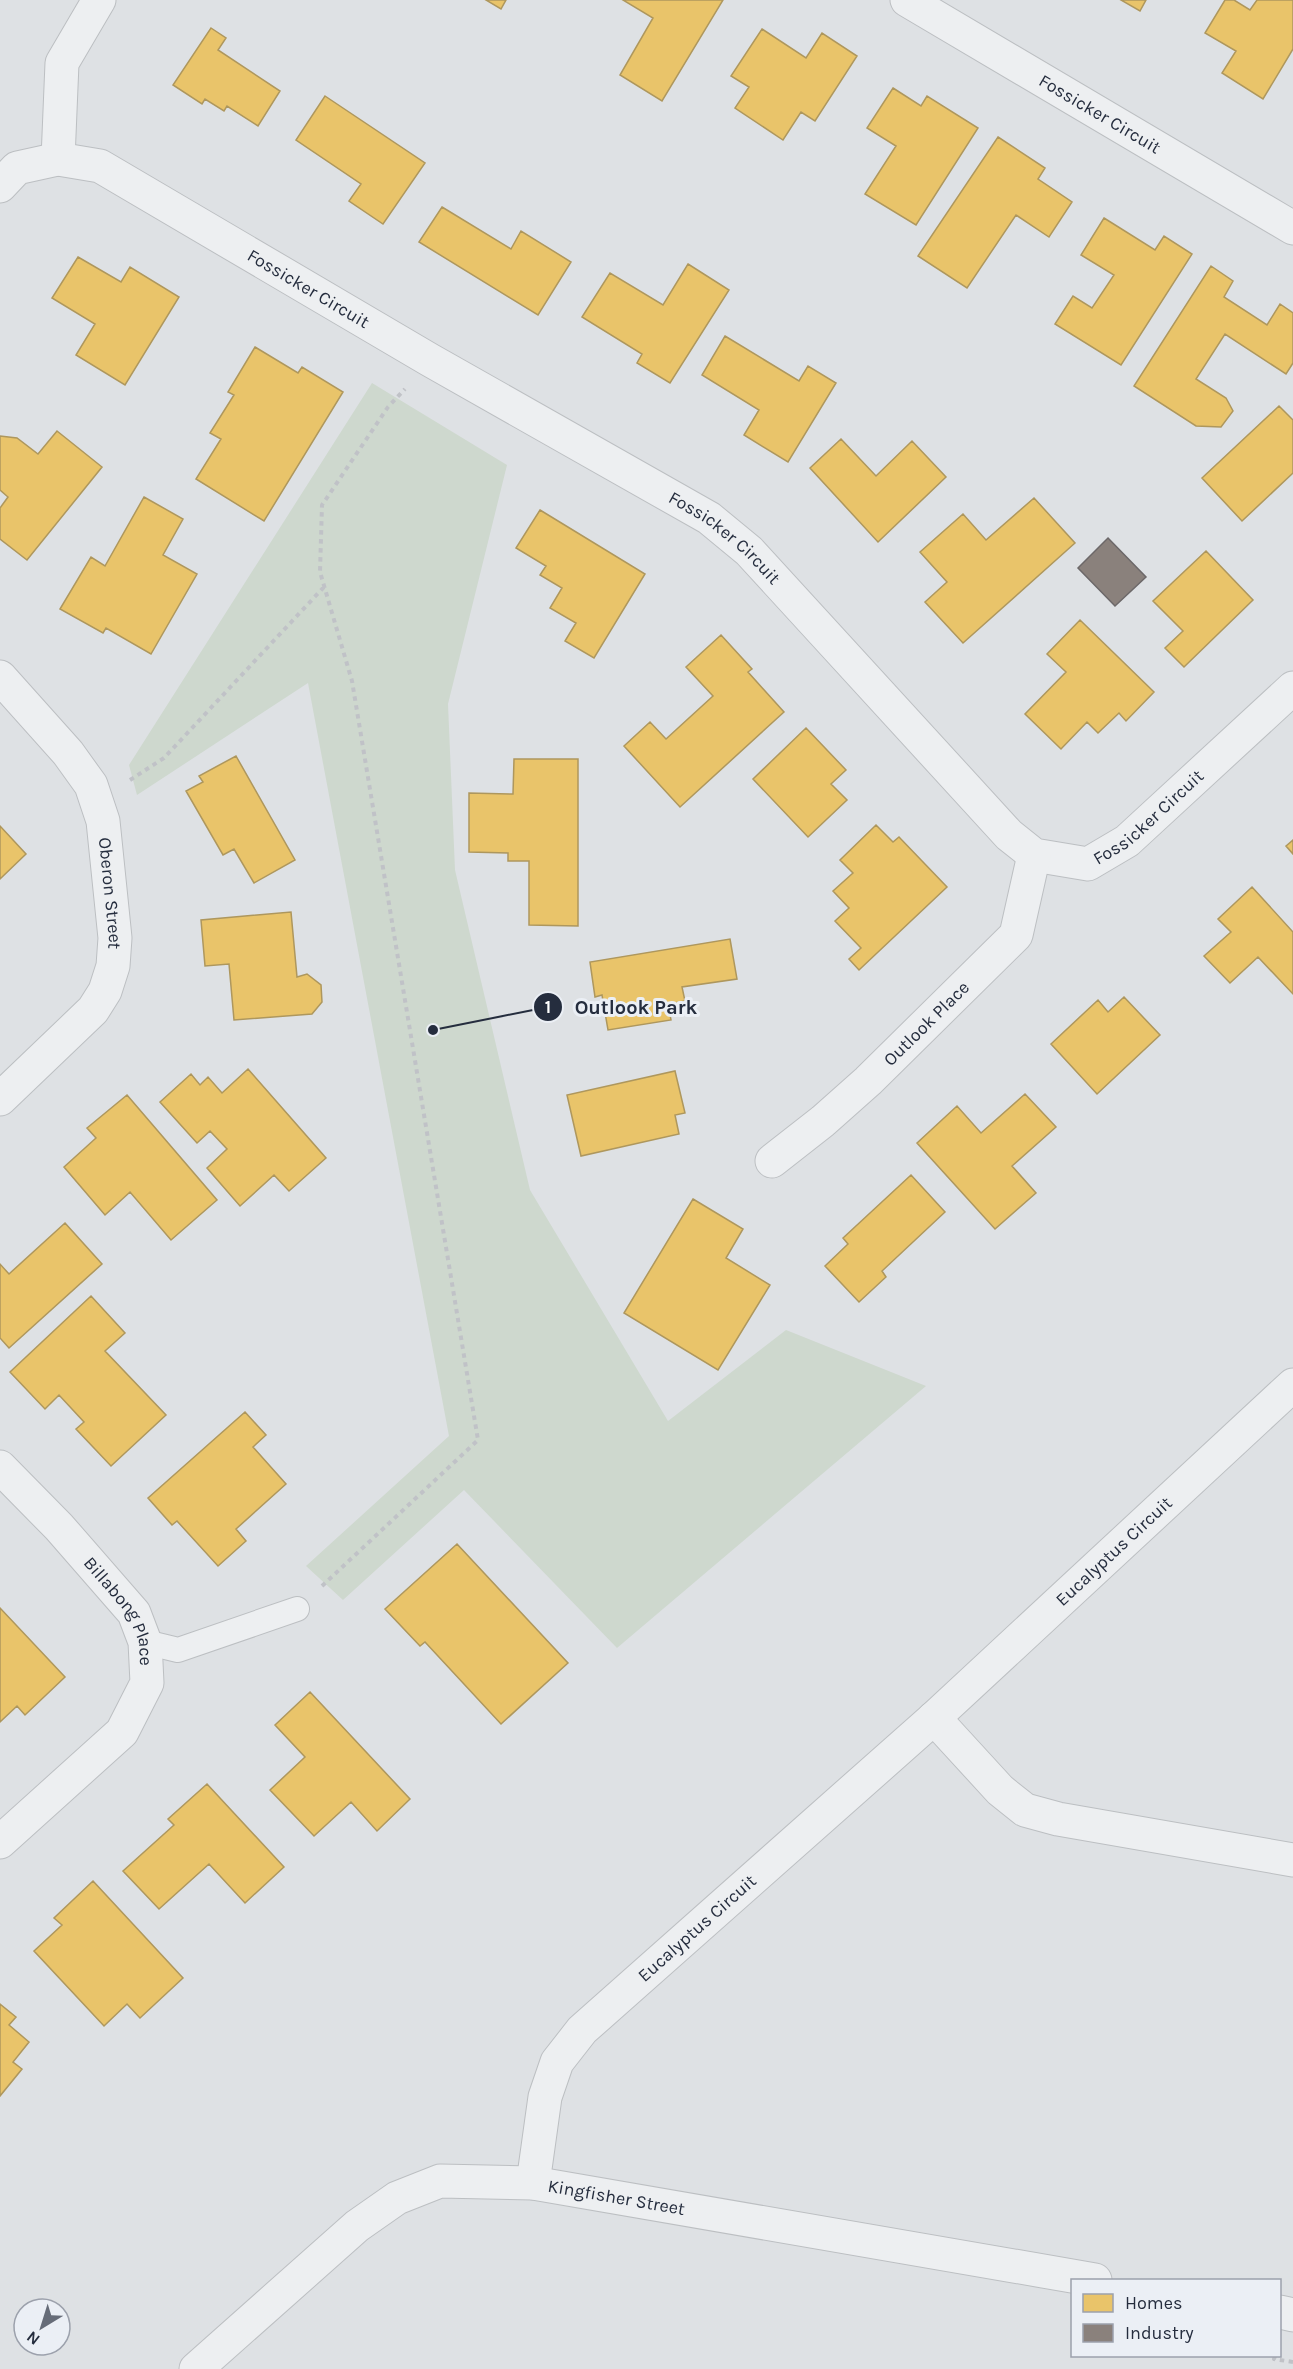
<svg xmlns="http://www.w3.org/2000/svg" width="1293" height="2369" font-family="Karla,sans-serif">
<rect width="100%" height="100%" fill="#dee1e4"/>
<path fill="#ced8ce" d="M372 383 507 465 448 704 455 870 530 1190 668 1421 786 1330 926 1386 617 1648 464 1490 343 1600 306 1566 449 1436 308 683 137 795 129 765Z"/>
<path fill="#e9c46a" stroke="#ae975d" stroke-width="1.5" d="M486 0H506L501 9Z
M623 0H723L662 101 620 75 653 18Z
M1121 0H1146L1140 11Z
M1225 0H1234L1250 10 1257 0H1293V49L1263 99 1222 73 1236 51 1205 33Z
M211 28 226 38 218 50 280 91 258 126 227 106 224 111 205 99 202 104 173 85Z
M762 29 806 58 822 33 857 56 815 121 801 112 783 140 735 108 749 87 731 76Z
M893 88 921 106 927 96 978 128 916 225 865 194 896 146 867 128Z
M325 96 425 163 383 224 349 201 361 184 296 140Z
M998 137 1045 168 1038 179 1072 202 1049 237 1016 215 967 288 918 256Z
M442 207 511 249 521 231 571 262 538 315 419 242Z
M1104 218 1155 250 1164 236 1192 254 1121 365 1055 324 1073 296 1092 308 1114 275 1081 255Z
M78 257 121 282 130 267 179 297 125 385 76 355 95 324 52 298Z
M688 264 729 290 670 383 637 363 642 354 582 317 610 273 663 305Z
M1211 266 1233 281 1224 297 1267 325 1280 304 1293 313V363L1286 374 1225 334 1196 379 1226 398 1233 411 1221 427 1196 426 1134 386Z
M725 336 799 381 808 366 836 383 788 462 744 435 759 410 702 375Z
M255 347 298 373 302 367 343 392 264 521 196 479 221 439 210 433 234 395 228 392Z
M1279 406 1293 420V473L1242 521 1202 478Z
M57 431 102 467 27 560 0 539V508L8 497 0 490V436L17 438 38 454Z
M841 439 876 476 912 441 946 477 878 542 810 468Z
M144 497 183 519 163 555 197 574 151 654 106 628 103 633 60 609 91 557 105 566Z
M1034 498 1075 543 963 643 925 602 947 582 920 552 963 514 986 540Z
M540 510 645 574 594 658 565 641 576 623 550 608 562 588 540 575 546 566 516 548Z
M1206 551 1253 600 1184 667 1165 648 1183 631 1153 601Z
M1080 620 1154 692 1126 721 1119 713 1098 733 1087 722 1061 749 1025 714 1066 672 1047 654Z
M721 635 752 669 748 672 784 712 680 807 624 746 650 722 666 739 713 696 686 667Z
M806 728 846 770 831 784 847 800 808 837 753 779Z
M236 756 295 860 254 883 234 849 223 855 186 791 203 782 199 776Z
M514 759H578V926L529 925V861H508V853L469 852V793L513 794Z
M876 825 893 842 899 837 947 887 859 970 849 959 861 948 835 921 849 908 833 891 853 873 840 860Z
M0 826 26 854 0 879Z
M1293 840V854L1286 846Z
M1252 887 1293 932V994L1258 957 1230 983 1204 956 1231 932 1218 919Z
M291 912 297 977 307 974 321 985 322 1002 312 1014 234 1020 229 964 205 966 201 920Z
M730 939 737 979 682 987 685 1001 668 1004 671 1020 608 1030 602 995 595 997 590 962Z
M1124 997 1160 1035 1097 1094 1051 1044 1098 1000 1108 1012Z
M248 1069 326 1158 289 1191 274 1175 240 1206 207 1168 227 1149 210 1131 197 1143 160 1102 191 1074 200 1085 208 1077 222 1093Z
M675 1071 685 1113 675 1115 679 1134 581 1156 567 1095Z
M1025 1094 1056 1127 1012 1166 1036 1193 995 1229 917 1143 957 1106 981 1133Z
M127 1095 217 1200 171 1240 130 1192 105 1215 64 1167 96 1138 87 1128Z
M911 1175 945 1212 882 1271 886 1277 859 1302 825 1266 848 1244 843 1238Z
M693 1199 743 1229 726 1258 770 1285 718 1370 624 1313Z
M65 1223 102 1264 9 1348 0 1338V1264L9 1274Z
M91 1296 125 1333 105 1351 166 1415 111 1466 76 1429 84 1422 59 1395 45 1409 10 1372Z
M245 1412 266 1435 253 1447 286 1484 236 1529 246 1541 218 1566 177 1521 172 1525 148 1498Z
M457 1544 568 1663 501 1724 425 1642 420 1646 385 1609Z
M0 1608 65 1677 25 1715 17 1706 0 1722Z
M310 1692 410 1799 377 1831 351 1802 314 1836 270 1790 305 1757 275 1725Z
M207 1784 284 1867 245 1903 209 1864 159 1909 123 1871 174 1825 168 1819Z
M93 1881 183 1978 140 2018 127 2004 104 2026 34 1951 62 1925 54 1918Z
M0 2004 16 2017 9 2025 29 2042 13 2062 22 2069 0 2096Z"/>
<path fill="#8a817c" stroke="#6c6869" stroke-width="1.5" d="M1108 538 1146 577 1115 606 1078 568Z"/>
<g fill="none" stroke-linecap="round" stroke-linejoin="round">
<defs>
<path id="lane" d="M145 1642 178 1650 297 1609"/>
<g id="street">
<path id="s1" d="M907 0 1293 228"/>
<path d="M58 159 62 63 99 0"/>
<path id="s2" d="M0 186 17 168 58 159 100 166 430 360 709 518 749 551 1009 835 1034 855 1088 864 1127 841 1293 688"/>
<path id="s3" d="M0 677 68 753 91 785 103 821 115 938 113 966 105 991 93 1010 0 1099"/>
<path id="s4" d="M772 1161 823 1121 868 1081 1016 935 1034 855"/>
<path id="s5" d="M0 1467 59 1527 134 1613 145 1642 147 1683 122 1732 0 1842"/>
<path d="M934 1718 1000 1790 1025 1810 1058 1819 1293 1860"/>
<path id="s6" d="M533 2183 545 2097 557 2062 582 2030 934 1718 1293 1385"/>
<path d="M1280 2312 1293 2315"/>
<path id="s7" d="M196 2369 357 2226 397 2198 440 2181 533 2183 1095 2280"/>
</g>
</defs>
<use href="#lane" stroke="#bcbfc2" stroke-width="26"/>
<use href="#street" stroke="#bcbfc2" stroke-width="35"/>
<path stroke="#c0c2c7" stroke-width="4" stroke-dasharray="4.5 4.5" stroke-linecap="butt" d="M130 780 164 758 324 587
M322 1586 478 1440 352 681 320 572 322 505 388 407 405 389
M1275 2356 1274 2359 1293 2362"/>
<use href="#lane" stroke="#edeff1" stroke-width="24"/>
<use href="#street" stroke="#edeff1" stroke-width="33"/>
</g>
<g text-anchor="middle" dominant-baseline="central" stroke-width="6" stroke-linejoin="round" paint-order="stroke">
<g font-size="18" fill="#252d3e" stroke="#ebeff5">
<text stroke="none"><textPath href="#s1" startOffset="224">Fossicker Circuit</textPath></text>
<text stroke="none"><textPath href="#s2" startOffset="351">Fossicker Circuit</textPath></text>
<text stroke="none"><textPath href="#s2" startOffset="837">Fossicker Circuit</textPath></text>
<text stroke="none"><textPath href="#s2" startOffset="1413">Fossicker Circuit</textPath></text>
<text stroke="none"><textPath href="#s3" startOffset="252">Oberon Street</textPath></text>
<text stroke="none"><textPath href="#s4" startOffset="207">Outlook Place</textPath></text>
<text stroke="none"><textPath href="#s6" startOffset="880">Eucalyptus Circuit</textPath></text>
<text stroke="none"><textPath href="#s5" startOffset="190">Billabong Place</textPath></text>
<text stroke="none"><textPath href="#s6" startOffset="318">Eucalyptus Circuit</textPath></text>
<text stroke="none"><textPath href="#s7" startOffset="488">Kingfisher Street</textPath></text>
</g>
</g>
<path fill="none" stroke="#252d3e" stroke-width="2" d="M433 1030L548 1007"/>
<g fill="#252d3e" stroke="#ebeff5" stroke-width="2">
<circle cx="433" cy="1030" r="6"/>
<circle cx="548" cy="1007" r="15"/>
</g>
<g font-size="18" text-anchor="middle" font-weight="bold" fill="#fff">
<text x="548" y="1013">1</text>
</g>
<g font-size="20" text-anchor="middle" font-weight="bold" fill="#252d3e" stroke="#ebeff5" stroke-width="6" stroke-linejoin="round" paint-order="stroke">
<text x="636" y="1014">Outlook Park</text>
</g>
<rect x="1071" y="2279" width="210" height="78" fill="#ebeff5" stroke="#9ca1ac" stroke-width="1.5"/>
<rect x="1083" y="2294" width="30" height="18" fill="#e9c46a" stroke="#9ca1ac" stroke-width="1.5"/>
<text x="1125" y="2309" font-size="18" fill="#252d3e">Homes</text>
<rect x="1083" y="2324" width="30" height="18" fill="#8a817c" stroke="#9ca1ac" stroke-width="1.5"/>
<text x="1125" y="2339" font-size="18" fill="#252d3e">Industry</text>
<g transform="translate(42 2327) rotate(218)"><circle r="28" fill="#ebeff5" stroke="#9ca1ac" stroke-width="1.5"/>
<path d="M0-4.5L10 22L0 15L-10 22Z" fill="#666c78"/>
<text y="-9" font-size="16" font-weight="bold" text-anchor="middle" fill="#252d3e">N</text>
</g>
</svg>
